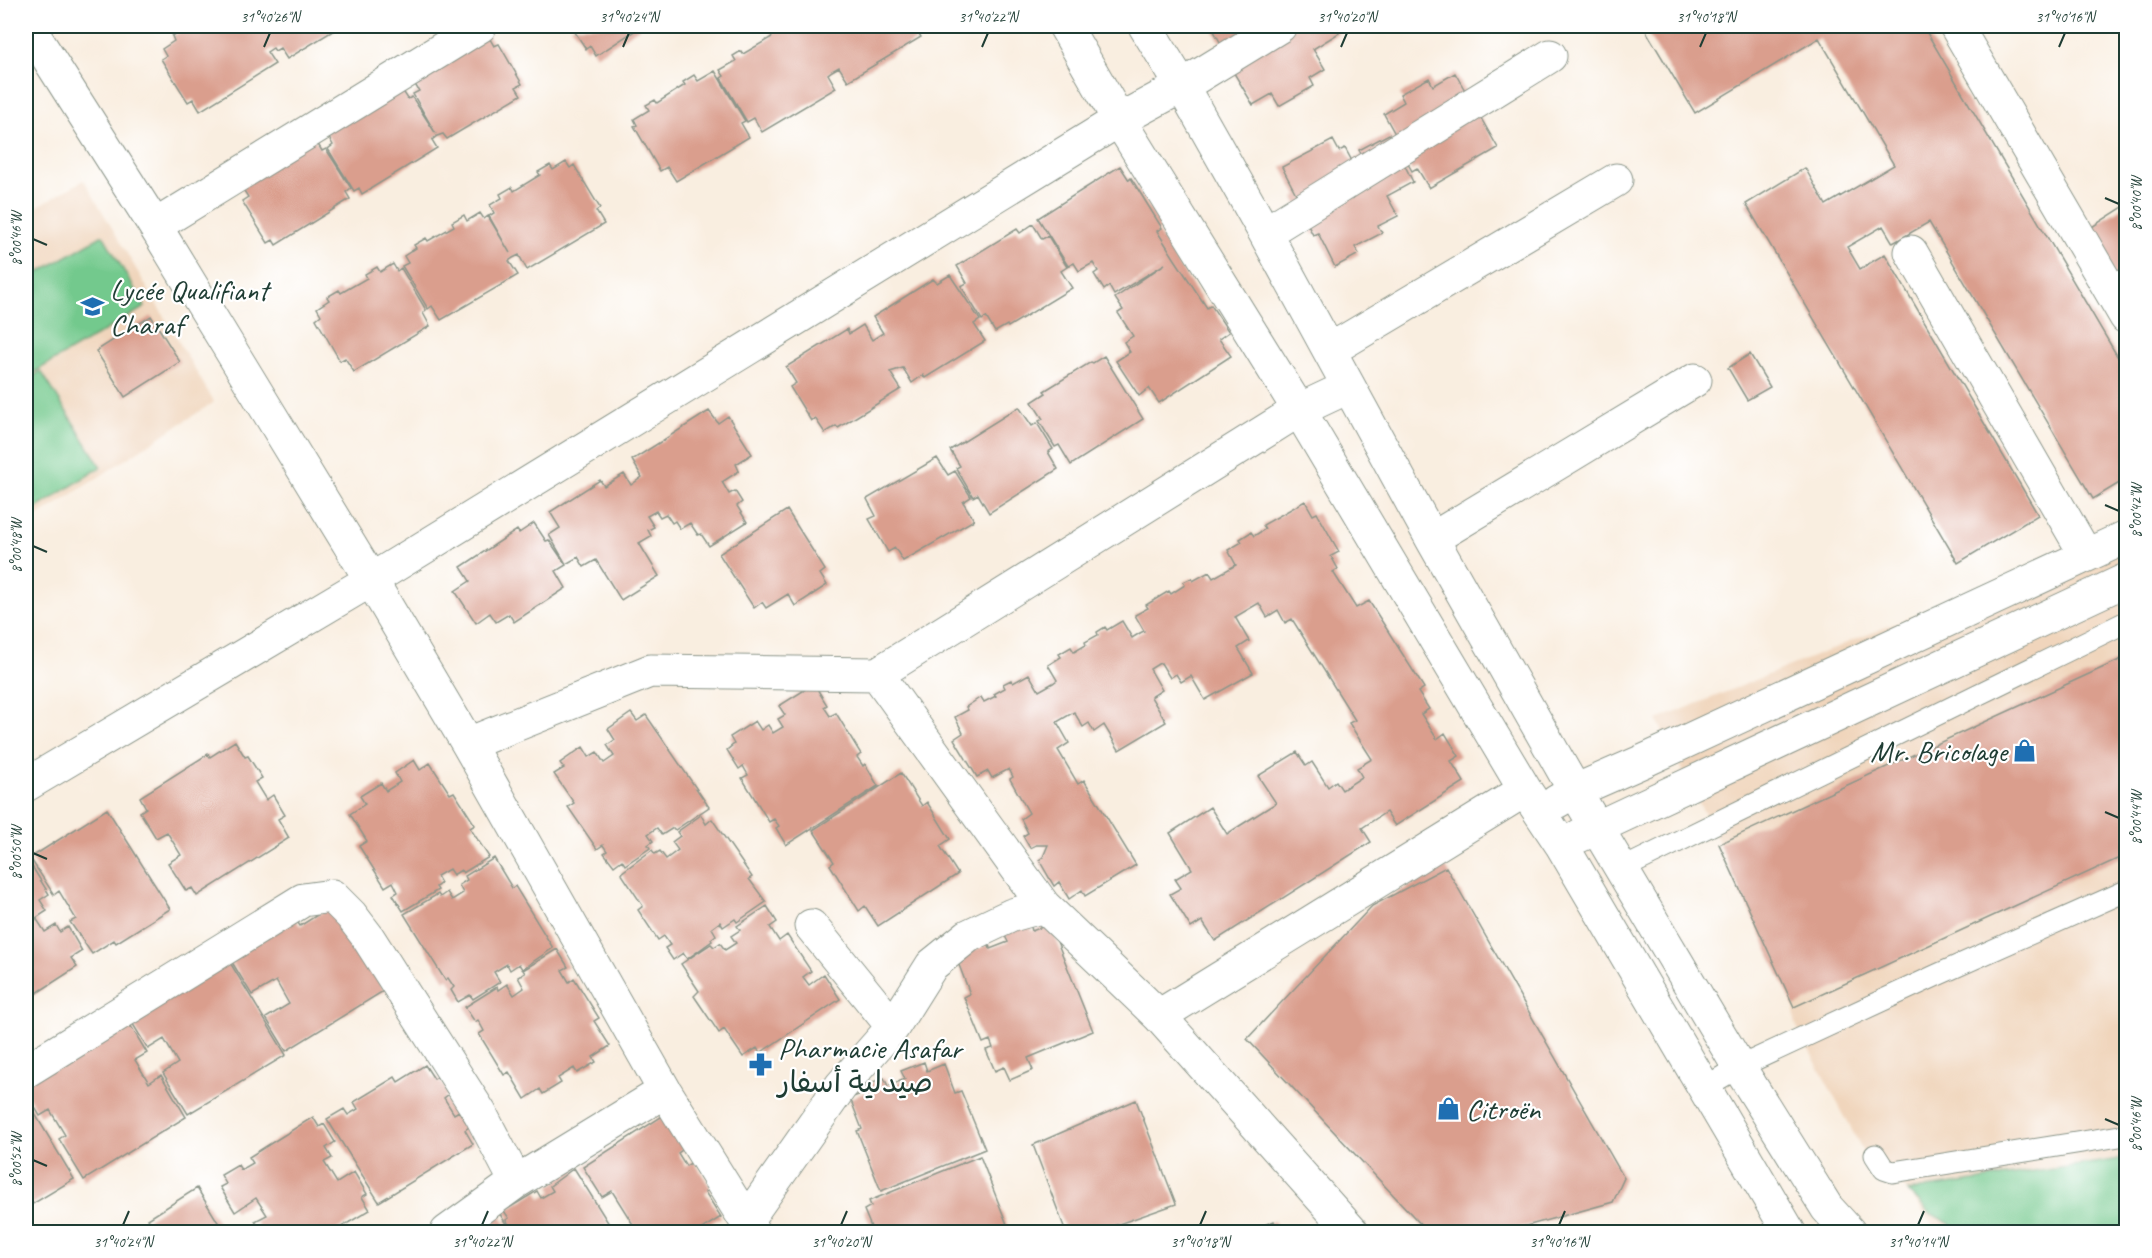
<svg xmlns="http://www.w3.org/2000/svg" width="2152" height="1258" font-family="Caveat,'Playpen Sans Arabic',sans-serif">
<rect width="100%" height="100%" fill="#fff"/>
<filter id="ink" filterUnits="userSpaceOnUse"><feTurbulence type="fractalNoise" baseFrequency=".0167" numOctaves="2"/><feDisplacementMap in="SourceGraphic" scale="12" xChannelSelector="R" yChannelSelector="G"/><feConvolveMatrix kernelMatrix="1 2 1 2 8 2 1 2 1" color-interpolation-filters="sRGB"/></filter>
<filter id="wash" filterUnits="userSpaceOnUse"><feTurbulence type="fractalNoise" baseFrequency=".008" numOctaves="4" result="noise"/><feDisplacementMap in="SourceGraphic" scale="24" xChannelSelector="R" yChannelSelector="G"/><feGaussianBlur stdDeviation="1.35" result="paint"/><feColorMatrix in="noise" values="0 0 0 0 0 0 0 0 0 0 0 0 0 0 0 0 0 1.4 0 .05"/><feComposite in="paint" operator="in"/></filter>
<g filter="url(#wash)">
<rect width="100%" height="100%" fill="#f9eee0"/>
<path fill="#f0d5bc" d="M84 180 214 402 26 524V213Z
M2126 530V1232H1937L1908 1191 1864 1153 1795 1023 1794 1007 1720 844 1657 720Z"/>
<path fill="#73c98d" stroke="#498360" stroke-width="1.5" d="M103 235 145 307 26 377V280Z
M41 371 101 467 26 515V381Z
M2126 1158V1232H1965L1930 1213 1908 1191Z"/>
<g id="blocks">
<path fill="#da9e8d" d="M196 26H341L287 59 280 48 275 51 273 48 267 52 275 64 200 111 193 99 188 102 161 59 166 56 162 49 174 41 172 36 184 29 186 32Z
M571 26H642L596 56 590 46 586 49Z
M795 26H804L805 27 808 26H914L921 37 848 81 839 67 832 71 828 74 836 88 762 132 754 118 747 122 721 78 724 76 720 70 736 61 733 56 741 51 743 54 772 37 770 33 781 27 785 32Z
M1224 26H1335L1339 33 1313 49 1325 69 1310 78 1314 86 1279 106 1272 94 1253 105 1222 53 1225 51 1214 31Z
M1643 26H1923L2126 371V479L2093 499 1929 222 1893 243 1883 226 1847 247 1860 269 1885 254 2038 515 1958 563 1746 204 1805 168 1826 205 1894 165 1819 38 1695 113Z
M486 32 494 46 499 44 522 84 516 87 521 95 447 139 443 134 437 136 432 140 437 148 362 194 359 188 354 191 328 149 333 145 325 131 399 85 408 99 412 97 436 134 413 94 419 91 410 76Z
M715 71 745 121 741 123 749 137 676 181 667 167 660 171 634 126 637 125 634 119 649 110 646 105 655 100 657 103 685 85 683 82 694 75 698 81Z
M1455 73 1498 148 1429 188 1417 168 1412 171 1392 136 1395 134 1384 114 1404 102 1400 94 1429 78 1433 86Z
M1389 134 1413 182 1387 196 1398 216 1378 226 1382 233 1355 247 1359 254 1335 267 1318 233 1313 235 1294 198 1297 196 1282 167 1333 140 1339 151 1345 148 1352 161 1362 155 1359 150Z
M313 136 322 151 326 149 351 188 346 192 350 199 276 245 273 240 268 243 242 201 248 197 239 183Z
M566 162 570 168 574 165 600 208 596 211 604 224 527 270 519 255 513 258 509 261 518 275 441 320 432 306 428 309 402 266 408 263 404 256 416 248 414 245 426 238 428 241 454 226 452 222 464 215 467 221 480 213 484 219 488 216 510 253 489 216 494 213 490 205 502 198 500 194 512 187 514 191 540 175 538 172 550 165 553 170Z
M1120 166 1129 180 1131 178 1162 228 1157 231 1174 258 1207 308 1211 305 1229 332 1219 339 1231 356 1159 403 1149 388 1139 396 1116 361 1130 352 1124 342 1133 336 1118 313 1123 310 1115 298 1165 264 1114 295 1109 286 1104 290 1094 274 1098 271 1093 263 1079 271 1074 263 1068 266 1038 218Z
M2126 205V297L2087 230Z
M1033 224 1042 239 1048 236 1067 267 1061 271 1072 288 1008 327 1007 325 995 332 986 317 982 320 961 286 967 283 957 266 1017 229 1020 233Z
M393 264 397 271 401 268 426 310 423 313 430 326 354 372 345 358 340 361 316 319 321 315 317 308 329 300 327 297 339 290 341 293 367 278 365 274 377 267 380 272Z
M950 275 980 320 974 324 985 341 925 378 923 375 912 383 903 368 890 372 901 389 838 428 836 426 825 433 815 418 811 421 790 387 796 383 786 367 847 329 849 334 863 325 872 340 883 333 873 317 933 279 937 283Z
M151 316 180 362 125 397 96 351Z
M1750 354 1770 387 1747 400 1728 368Z
M1104 356 1143 419 1071 465 1059 445 1055 447 1039 421 1043 419 1032 402 1046 393 1044 391 1091 362 1093 363Z
M1019 407 1032 426 1037 423 1053 449 1048 452 1058 469 989 513 978 494 973 497 956 468 960 466 950 450Z
M709 411 718 423 728 416 752 454 736 464 739 471 722 482 729 494 735 491 742 502 737 506 747 522 709 546 701 534 698 535 690 523 680 529 675 521 672 523 666 514 660 517 656 511 647 516 654 527 648 530 651 536 639 543 659 576 621 600 596 560 584 567 578 557 566 564 549 535 560 528 550 512 600 480 604 486 624 474 631 485 642 477 632 460Z
M937 458 948 475 955 471 971 497 963 502 974 520 903 561 895 548 888 552 869 519 876 516 867 499Z
M1305 501 1313 515 1317 513 1339 552 1331 556 1338 569 1333 572 1356 608 1369 601 1424 688 1418 692 1429 709 1421 714 1437 739 1445 733 1459 756 1451 761 1464 782 1395 826 1386 812 1362 828 1371 842 1215 941 1202 921 1191 928 1170 894 1181 888 1175 879 1192 869 1170 833 1210 807 1227 834 1241 825 1276 803 1258 776 1297 752 1306 766 1312 762 1328 787 1336 781 1342 790 1362 777 1357 768 1372 759 1349 723 1355 720 1292 619 1285 623 1278 610 1267 617 1259 603 1235 617 1249 641 1238 648 1253 673 1205 700 1191 676 1181 682 1176 674 1170 678 1161 663 1158 664 1150 669 1162 690 1151 697 1166 722 1119 750 1104 725 1094 732 1089 723 1083 727 1074 712 1057 722 1069 743 1058 750 1078 784 1084 780 1136 865 1085 896 1082 890 1069 899 1059 882 1054 886 1039 860 1043 857 1048 845H1036L1030 848 1023 836 1028 833 1021 819 1029 813 1010 779 1013 777 1009 769 992 778 988 771 977 777 954 739 963 733 955 717 968 710 966 707 981 697 984 702 996 696 994 694 1005 688 1003 684 1011 680 1013 683 1029 674 1039 691 1053 683 1057 680 1048 665 1061 657 1059 654 1071 647 1074 652 1086 645 1085 642 1098 635 1097 632 1105 627 1107 630 1122 621 1132 638 1140 633 1144 631 1135 615 1148 608 1146 605 1169 591 1171 594 1185 585 1183 582 1192 578 1193 581 1209 572 1213 578 1236 565 1228 550 1242 542 1240 539 1251 532 1254 536 1265 529 1263 525Z
M787 510 825 570 820 574 827 585 795 606 788 594 766 608 762 602 754 608 719 554Z
M534 523 546 541 549 540 566 565 556 571 566 588 514 622 509 614 496 622 490 613 476 623 455 591 470 581 461 567 517 530 519 533Z
M2126 657V855L1794 1007 1719 844Z
M814 684 827 705 824 707 830 716 836 713 861 754 857 757 863 766 865 764 878 786 786 845 776 828 779 826 774 819 769 822 742 778 748 775 743 766 739 769 727 750 734 744 730 737 755 721 761 730 768 725 773 733 783 727 778 719 785 715 779 706Z
M631 713 637 721 646 715 709 807 675 830 673 828 662 835 657 828 648 834 653 841 648 845 650 848 625 865 622 860 614 866 604 853 607 851 603 845 597 849 568 807 574 803 554 774 564 768 560 763 583 747 589 757 597 752 604 763 614 756 607 745 615 740 608 729Z
M235 741 245 757 248 756 262 778 255 782 266 800 273 795 285 815 278 819 289 838 197 896 192 888 186 891 168 863 181 855 167 832 156 838 140 812 146 808 140 797 208 754 210 757Z
M414 760 420 770 430 763 450 794 454 792 475 825 470 828 489 857 463 873 461 870 453 875 449 869 437 876 441 883 436 887 438 890 403 911 393 895 398 892 393 882 385 887 359 846 367 841 350 814 365 804 360 796 381 783 386 791 400 782 395 773Z
M901 773 922 806 927 802 950 839 940 846 958 874 878 926 865 906 859 911 830 865 834 862 813 830Z
M107 809 170 909 116 943 114 940 92 954 70 922 76 919 59 891 54 895 30 858Z
M701 815 706 824 712 819 752 877 749 879 766 902 737 922 735 919 723 927 720 922 712 928 716 935 711 939 712 941 687 959 683 953 673 960 665 948 670 945 664 936 658 940 638 910 643 906 621 873 652 850 655 854 660 851 666 859 678 850 672 842 680 836 677 832Z
M494 858 512 888 515 886 553 948 522 969 519 964 510 970 507 964 494 972 500 982 473 999 470 995 458 1002 451 990 454 987 448 978 445 980 404 914 438 894 440 897 447 892 452 900 463 893 459 885 467 880 465 876Z
M28 860 49 894 40 900 47 911 36 918 45 932 56 925 60 932 68 927 82 951 71 958 77 967 26 1000V862Z
M1446 867 1624 1178 1613 1202 1504 1232H1428L1247 1039 1372 906Z
M333 905 385 990 286 1051 266 1018 289 1004 276 981 252 995 230 959 295 918 300 926Z
M767 906 777 922 770 927 779 941 787 935 811 971 803 977 809 985 824 974 840 999 760 1053 757 1048 743 1057 724 1029 719 1033 694 996 699 991 681 964 711 944 714 947 720 943 725 950 736 943 731 936 740 930 737 926Z
M1030 923 1032 931 1050 924 1093 1031 1028 1058 1033 1070 1010 1080 1004 1067 995 1071 986 1050 993 1048 990 1040 983 1043 964 997 970 994 956 957 989 944 990 949 1008 942 1004 934Z
M557 949 568 967 562 970 569 982 574 978 599 1018 594 1021 610 1046 593 1057 596 1062 577 1073 574 1068 558 1078 561 1083 543 1094 540 1089 525 1099 509 1072 504 1075 479 1034 484 1031 478 1020 475 1022 465 1007 497 987 498 990 507 984 514 995 524 988 518 977 525 973 523 970Z
M226 956 286 1055 188 1114 163 1073 178 1063 164 1039 148 1049 128 1016Z
M126 1018 147 1053 135 1060 149 1083 161 1075 186 1117 84 1180 59 1139 65 1135 50 1110 40 1116 26 1093V1080Z
M924 1062 927 1071 944 1064 955 1093 961 1091 985 1149 881 1191 857 1131 862 1129 850 1098 867 1092 865 1085 884 1078 888 1086 905 1079 901 1071Z
M425 1065 434 1079 438 1077 449 1094 444 1098 454 1114 459 1111 469 1127 465 1130 473 1144 379 1202 327 1119 344 1109 348 1115 358 1109 354 1102 395 1077 398 1082Z
M26 1099 74 1179 26 1208Z
M1136 1100 1176 1204 1096 1232H1066L1033 1145Z
M664 1115 685 1148 678 1153 686 1166 694 1161 711 1189 705 1192 721 1217 697 1232H623L634 1226 612 1191 602 1197 583 1167Z
M313 1117 319 1127 324 1124 335 1142 326 1148 332 1158 324 1162 337 1183 354 1172 367 1194 362 1197 370 1210 333 1232H251L259 1228 255 1221 267 1215 256 1198 235 1212 220 1187 226 1184 221 1175 238 1165 241 1170 253 1163 249 1157Z
M980 1156 1010 1232H873L864 1210 871 1206 869 1201Z
M574 1168 614 1232H514L506 1220 509 1218 504 1211 537 1191 541 1198 553 1191 550 1186Z
M197 1188 224 1232H126L136 1226 140 1232 152 1225 148 1219Z
M500 1214 511 1232H473L481 1226Z
M1274 1221 1278 1232H1247Z"/>
</g>
</g>
<g filter="url(#ink)">
<use href="#blocks" fill-opacity="0" stroke="#8c968a" stroke-width="1.5"/>
<g fill="none" stroke-linecap="round" stroke-linejoin="round">
<defs>
<path id="lane" d="M1622 869 2126 622
M1705 1087 1739 1067 1937 975 2126 891
M1875 1155 1884 1169 1893 1172 2126 1135"/>
<path id="street" d="M28 26 155 226 371 580 468 744 665 1091 753 1232
M1065 26 1119 120 1299 410 1525 790 1561 844 1789 1232
M1145 26 1182 86 1265 233 1432 539 1575 791 1739 1067 1827 1208 1849 1232
M1956 26 2126 317
M155 226 480 26
M1265 233 1550 56
M1911 252 2086 555
M1330 350 1616 180
M1432 539 1695 380
M877 674 1299 410 1348 387
M468 744 650 671 877 674 1044 906 1159 1016 1352 1232
M26 785 371 580 1119 120 1182 86 1280 26
M1556 802 1575 791 1648 759 2126 537
M1579 836 2126 580
M811 926 893 1027
M1159 1016 1525 790
M26 1071 303 900 332 896 351 915 367 936 480 1113 516 1182
M746 1221 841 1086 893 1027 932 965 968 936 1012 915 1044 906
M447 1232 516 1182 665 1091"/>
</defs>
<use href="#lane" stroke="#8c968a" stroke-width="23"/>
<use href="#street" stroke="#8c968a" stroke-width="35"/>
<use href="#lane" stroke="#fff" stroke-width="21"/>
<use href="#street" stroke="#fff" stroke-width="33"/>
</g>
</g>
<path fill="none" stroke="#1f3d34" stroke-width="2" d="M264 47 270 33M623 47 629 33M982 47 988 33M1341 47 1347 33M1700 47 1706 33M2059 47 2065 33M2105 198 2119 204M33 239 47 245M2105 505 2119 511M33 546 47 552M2105 812 2119 818M33 853 47 859M2105 1119 2119 1125M33 1160 47 1166M123 1225 129 1211M482 1225 488 1211M841 1225 847 1211M1200 1225 1206 1211M1559 1225 1565 1211M1918 1225 1924 1211"/>
<defs>
<symbol id="school-bare" viewBox="-9 -9 18 18"><path d="M0-5L7-2L0 1L-7-2ZM-4 1L0 2.5L4 1V4Q0 6-4 4Z" fill="#1f6fb2" stroke="#fff" stroke-width="2.5" paint-order="stroke"/></symbol>
<symbol id="shop-bare" viewBox="-9 -9 18 18"><path d="M-5-2.5h2.3a2.7 3.5 0 0 1 5.4 0H5L5.5 6h-11ZM-1.5-2.5h3a1.5 2.3 0 0 0-3 0Z" fill="#1f6fb2" stroke="#fff" stroke-width="2.5" paint-order="stroke"/></symbol>
<symbol id="pharmacy-bare" viewBox="-9 -9 18 18"><path d="M-2-6h4v4h4v4h-4v4h-4v-4h-4v-4h4Z" fill="#1f6fb2" stroke="#fff" stroke-width="2.5" paint-order="stroke"/></symbol>
</defs>
<g fill-rule="evenodd">
<use href="#school-bare" x="76" y="290" width="33" height="33"/>
<use href="#shop-bare" x="2008" y="734" width="33" height="33"/>
<use href="#pharmacy-bare" x="744" y="1048" width="33" height="33"/>
<use href="#shop-bare" x="1432" y="1092" width="33" height="33"/>
</g>
<g text-anchor="middle" dominant-baseline="central" stroke-width="4.5" stroke-linejoin="round" paint-order="stroke">
<g font-size="30" fill="#1f3d34" stroke="#fff" text-anchor="start">
<text x="110" y="290">Lycée Qualifiant<tspan x="110" dy="34">Charaf</tspan></text>
<text x="2007" y="751" text-anchor="end">Mr. Bricolage</text>
<text x="778" y="1048">Pharmacie Asafar<tspan x="778" dy="34">صيدلية أسفار</tspan></text>
<text x="1466" y="1109">Citroën</text>
</g>
</g>
<rect width="2152" height="1258" fill="none" stroke="#fff" stroke-width="66"/>
<rect x="33" y="33" width="2086" height="1192" fill="none" stroke="#1f3d34" stroke-width="2"/>
<g font-size="15" text-anchor="middle" fill="#1f3d34">
<text x="270" y="22">31°40'26"N</text>
<text x="629" y="22">31°40'24"N</text>
<text x="988" y="22">31°40'22"N</text>
<text x="1347" y="22">31°40'20"N</text>
<text x="1706" y="22">31°40'18"N</text>
<text x="2065" y="22">31°40'16"N</text>
<text transform="translate(2136 204) rotate(-90)" y="5">8°00'40"W</text>
<text transform="translate(16 239) rotate(-90)" y="5">8°00'46"W</text>
<text transform="translate(2136 511) rotate(-90)" y="5">8°00'42"W</text>
<text transform="translate(16 546) rotate(-90)" y="5">8°00'48"W</text>
<text transform="translate(2136 818) rotate(-90)" y="5">8°00'44"W</text>
<text transform="translate(16 853) rotate(-90)" y="5">8°00'50"W</text>
<text transform="translate(2136 1125) rotate(-90)" y="5">8°00'46"W</text>
<text transform="translate(16 1160) rotate(-90)" y="5">8°00'52"W</text>
<text x="123" y="1247">31°40'24"N</text>
<text x="482" y="1247">31°40'22"N</text>
<text x="841" y="1247">31°40'20"N</text>
<text x="1200" y="1247">31°40'18"N</text>
<text x="1559" y="1247">31°40'16"N</text>
<text x="1918" y="1247">31°40'14"N</text>
</g>
</svg>
